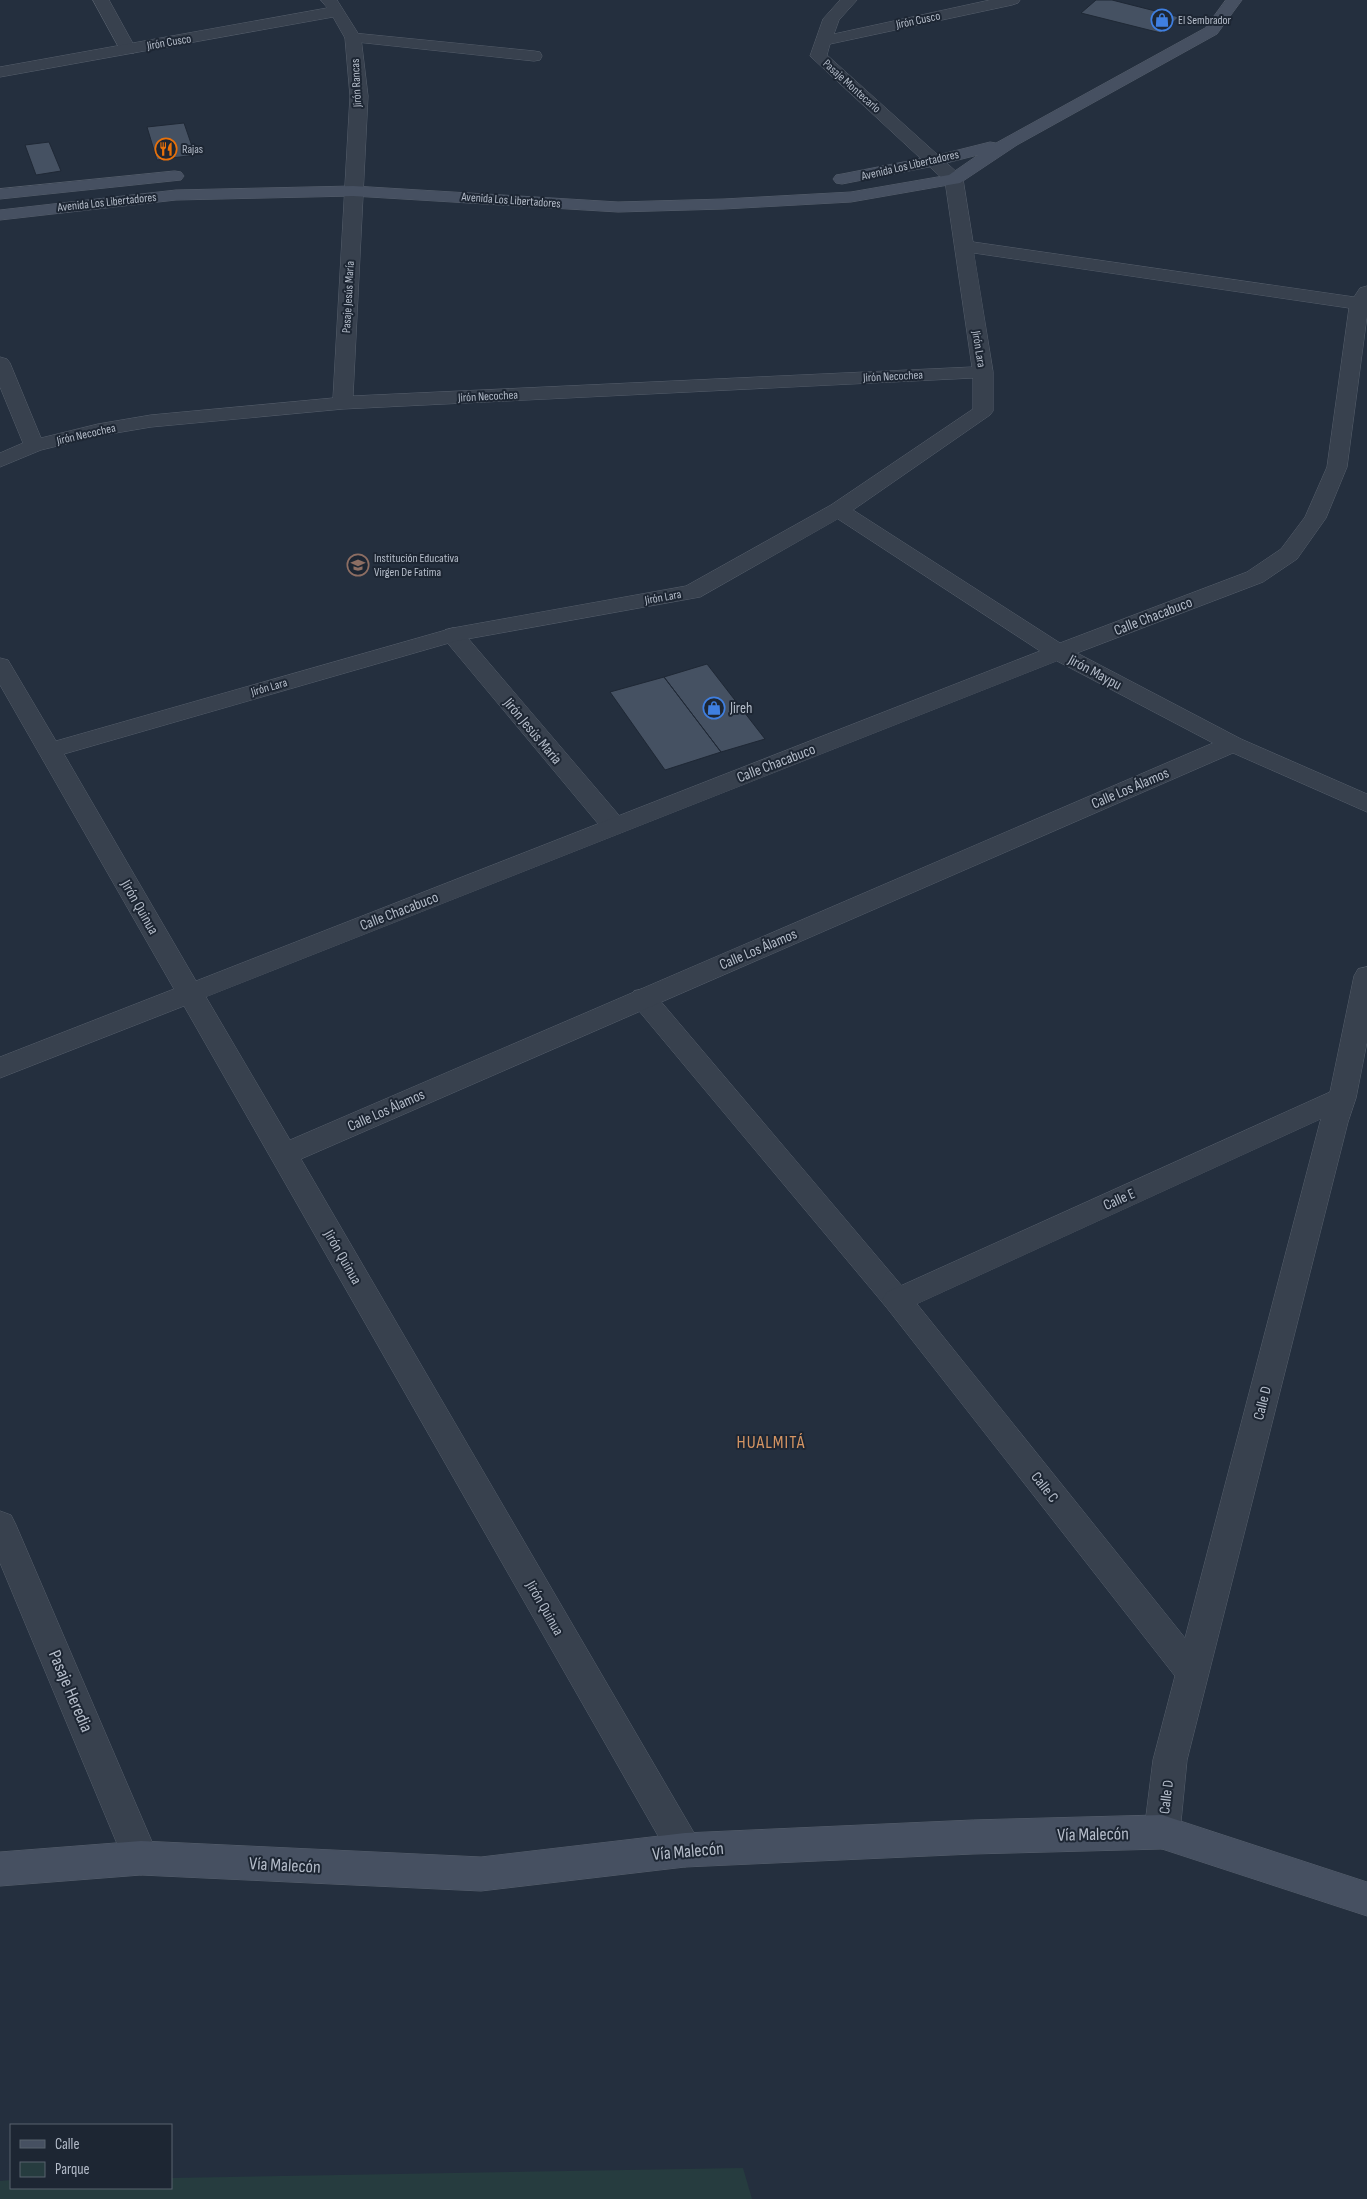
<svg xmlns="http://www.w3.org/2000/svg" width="1367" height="2199" viewBox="0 0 1367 2199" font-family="'Sofia Sans Condensed',sans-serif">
<rect width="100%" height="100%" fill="#242f3e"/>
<path fill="#263c3f" d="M743,2168l9,31h-752v-18l11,-1v8h160v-10z"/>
<path fill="#455162" stroke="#1f2835" d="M1096,0h16l67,17 -18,16 -80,-20z
M184,123l11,32 -38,5 -10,-33z
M49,142l12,29 -25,4 -11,-30z
M707,664l58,75 -44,13 -57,-75z
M664,677l57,75 -56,18 -55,-78z"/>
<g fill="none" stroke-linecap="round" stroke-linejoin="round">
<g stroke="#565f6c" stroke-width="1">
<path id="lane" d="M93,0h16l27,49 -2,4h-12z
M353,33l181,18 6,1 2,4 -2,4 -6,1 -187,-20 -2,-3 2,-3z
M453,628l8,2 162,190 3,6 -3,6 -9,2 -9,-2 -160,-192 -3,-5 3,-5z
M643,989l9,2 255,301 5,8 -5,8 -10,4 -10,-4 -253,-303 -4,-7 4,-7z"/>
</g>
<g stroke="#565f6c" stroke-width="1">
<path id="street" d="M321,0h16l24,38 7,58 -15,300 619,-29 -27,-186 -135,-125 13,-37 17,-19h17l-18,20 -5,14 156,-34h30l-2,3 -6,2 -182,39 -3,11 133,120 3,4 10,63 381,55 6,-9 7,-2v30l-20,151 -21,51 -29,41 -34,23 -186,71 164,86 126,55v18l-134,-59 -932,406 396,679 6,12 -6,12 -12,5 -12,-5 -489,-856 -184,72v-21l174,-68 -174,-304v-27l8,2 48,81 397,-113 233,-42 145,-81 142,-96v-31l-630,31 -192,18 -53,9 -57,14 -41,17v-14l23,-10 -23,-56v-30l7,2 3,4 31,75 57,-14 53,-9 182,-17 17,-302 -5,-58 -12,-21 -333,60v-10l327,-59zM974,253l375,55 -22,159 -22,50 -24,32 -34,23 -187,71 -207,-133 137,-95 3,-4v-39zM838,519l202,132 -844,330 -132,-227 392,-113 244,-44zM1057,661l156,82 -923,397 -84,-143z
M1367,967v75l-11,56 -8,24 -161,638 -7,72 -6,12 -12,5 -12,-5 -6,-12 9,-72 22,-84 -288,-368 -5,-8 5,-8 443,-200 24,-116 4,-7zM1321,1119l-1,3 -135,516 -268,-334z
M0,1511l11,4 5,10 143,333 -5,12 -13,5 -13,-5 -5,-12 -123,-295z"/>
</g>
<g stroke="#565f6c" stroke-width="1">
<path id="secondary" d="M1226,0h16l-25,34 -200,111 -57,38 -6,1 -103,18 -127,7 -106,3 -265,-16 -177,4 -176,20v-10l176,-20 177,-4 265,16 106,-3 127,-7 98,-17 29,-20 -44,11 -92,18 -6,-1 -3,-4 3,-4 6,-1 92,-18 56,-14 6,1 209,-115z
M175,171l6,1 3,4 -3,4 -181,19v-10z
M1162,1815l205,67v34l-205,-67 -189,5 -288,13 -204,24 -340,-16 -141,11v-34l141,-11 340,16 204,-24 288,-13z"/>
</g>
<use href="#lane" fill="#38414e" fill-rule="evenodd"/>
<use href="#street" fill="#38414e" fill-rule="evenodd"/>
<use href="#secondary" fill="#465061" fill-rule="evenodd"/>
</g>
<defs>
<g id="shop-ring" transform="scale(1.125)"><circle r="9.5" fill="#1d2633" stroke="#3f7fe0" stroke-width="1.5"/><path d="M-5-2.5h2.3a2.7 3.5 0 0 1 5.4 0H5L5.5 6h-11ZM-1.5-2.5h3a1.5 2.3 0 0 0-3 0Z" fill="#3f7fe0"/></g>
<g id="restaurant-ring" transform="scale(1.125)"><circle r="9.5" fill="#1d2633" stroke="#e8710a" stroke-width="1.5"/><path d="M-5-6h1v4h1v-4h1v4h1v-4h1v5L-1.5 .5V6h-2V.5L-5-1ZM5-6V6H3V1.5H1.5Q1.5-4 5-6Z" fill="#e8710a"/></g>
<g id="school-ring" transform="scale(1.125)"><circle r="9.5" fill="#1d2633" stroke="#8d6e63" stroke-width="1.5"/><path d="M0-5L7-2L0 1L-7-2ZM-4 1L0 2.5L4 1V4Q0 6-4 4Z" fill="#8d6e63"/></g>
</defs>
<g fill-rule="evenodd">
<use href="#shop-ring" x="1162" y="20"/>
<use href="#restaurant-ring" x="166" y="149"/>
<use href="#school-ring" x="358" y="565"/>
<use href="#shop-ring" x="714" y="708"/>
</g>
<g text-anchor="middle" stroke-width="4" stroke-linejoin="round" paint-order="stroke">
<g font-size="12" fill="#b4bcc9" stroke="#1d2633">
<text transform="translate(918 20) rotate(-12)" y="4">Jirón Cusco</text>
<text transform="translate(169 42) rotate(-10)" y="4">Jirón Cusco</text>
<text transform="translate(356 83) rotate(-93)" y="4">Jirón Rancas</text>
<text transform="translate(852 86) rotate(42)" y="4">Pasaje Montecarlo</text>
<text transform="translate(910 165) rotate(-13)" y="4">Avenida Los Libertadores</text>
<text transform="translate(511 200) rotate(4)" y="4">Avenida Los Libertadores</text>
<text transform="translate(107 202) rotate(-6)" y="4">Avenida Los Libertadores</text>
<text transform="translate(348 297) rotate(-87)" y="4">Pasaje Jesús María</text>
<text transform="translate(979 349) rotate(81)" y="4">Jirón Lara</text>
<text transform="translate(893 376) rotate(-3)" y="4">Jirón Necochea</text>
<text transform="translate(488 396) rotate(-3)" y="4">Jirón Necochea</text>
<text transform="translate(86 434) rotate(-13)" y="4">Jirón Necochea</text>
<text transform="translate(663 597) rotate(-10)" y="4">Jirón Lara</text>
<text transform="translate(269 687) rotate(-16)" y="4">Jirón Lara</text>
</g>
<g font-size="12" fill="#b4bcc9" stroke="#1d2633" text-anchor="start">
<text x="1178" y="24">El Sembrador</text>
<text x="182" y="153">Rajas</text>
<text x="374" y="562">Institución Educativa<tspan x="374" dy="14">Virgen De Fatima</tspan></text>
</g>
<g font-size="15" fill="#b4bcc9" stroke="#1d2633">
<text transform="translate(1153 616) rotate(-21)" y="5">Calle Chacabuco</text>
<text transform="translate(1095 672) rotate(28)" y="5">Jirón Maypu</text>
<text transform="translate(533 731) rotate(50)" y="5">Jirón Jesús María</text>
<text transform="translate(776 763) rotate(-21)" y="5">Calle Chacabuco</text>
<text transform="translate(1130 788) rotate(-23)" y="5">Calle Los Álamos</text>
<text transform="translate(140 907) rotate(60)" y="5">Jirón Quinua</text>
<text transform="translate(399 911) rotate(-21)" y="5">Calle Chacabuco</text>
<text transform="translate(758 949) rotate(-23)" y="5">Calle Los Álamos</text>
<text transform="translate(386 1110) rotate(-24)" y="5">Calle Los Álamos</text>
<text transform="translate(1119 1199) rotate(-24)" y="5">Calle E</text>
<text transform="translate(343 1257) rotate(60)" y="5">Jirón Quinua</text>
<text transform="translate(1262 1403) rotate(-76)" y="5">Calle D</text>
<text transform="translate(1045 1487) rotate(52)" y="5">Calle C</text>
<text transform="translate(545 1608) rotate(60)" y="5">Jirón Quinua</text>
<text transform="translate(1166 1797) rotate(-83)" y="5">Calle D</text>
</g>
<g font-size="15" fill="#b4bcc9" stroke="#1d2633" text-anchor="start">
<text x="730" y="713">Jireh</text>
</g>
<g font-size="18" letter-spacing="1" fill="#d59563" stroke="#1d2633">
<text x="771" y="1448">HUALMITÁ</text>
</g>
<g font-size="18" fill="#b4bcc9" stroke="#1d2633">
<text transform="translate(71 1691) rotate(67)" y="6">Pasaje Heredia</text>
<text transform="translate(1093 1834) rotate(-1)" y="6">Vía Malecón</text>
<text transform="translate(688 1851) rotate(-5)" y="6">Vía Malecón</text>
<text transform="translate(285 1865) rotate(3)" y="6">Vía Malecón</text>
</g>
</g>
<rect x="10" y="2124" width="162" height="65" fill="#1d2633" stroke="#59626f"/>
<rect x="20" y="2140" width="25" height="8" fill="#465061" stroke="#59626f"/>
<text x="55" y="2149" font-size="15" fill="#b4bcc9">Calle</text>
<rect x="20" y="2162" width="25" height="15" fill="#263c3f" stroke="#59626f"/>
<text x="55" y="2174" font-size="15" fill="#b4bcc9">Parque</text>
</svg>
